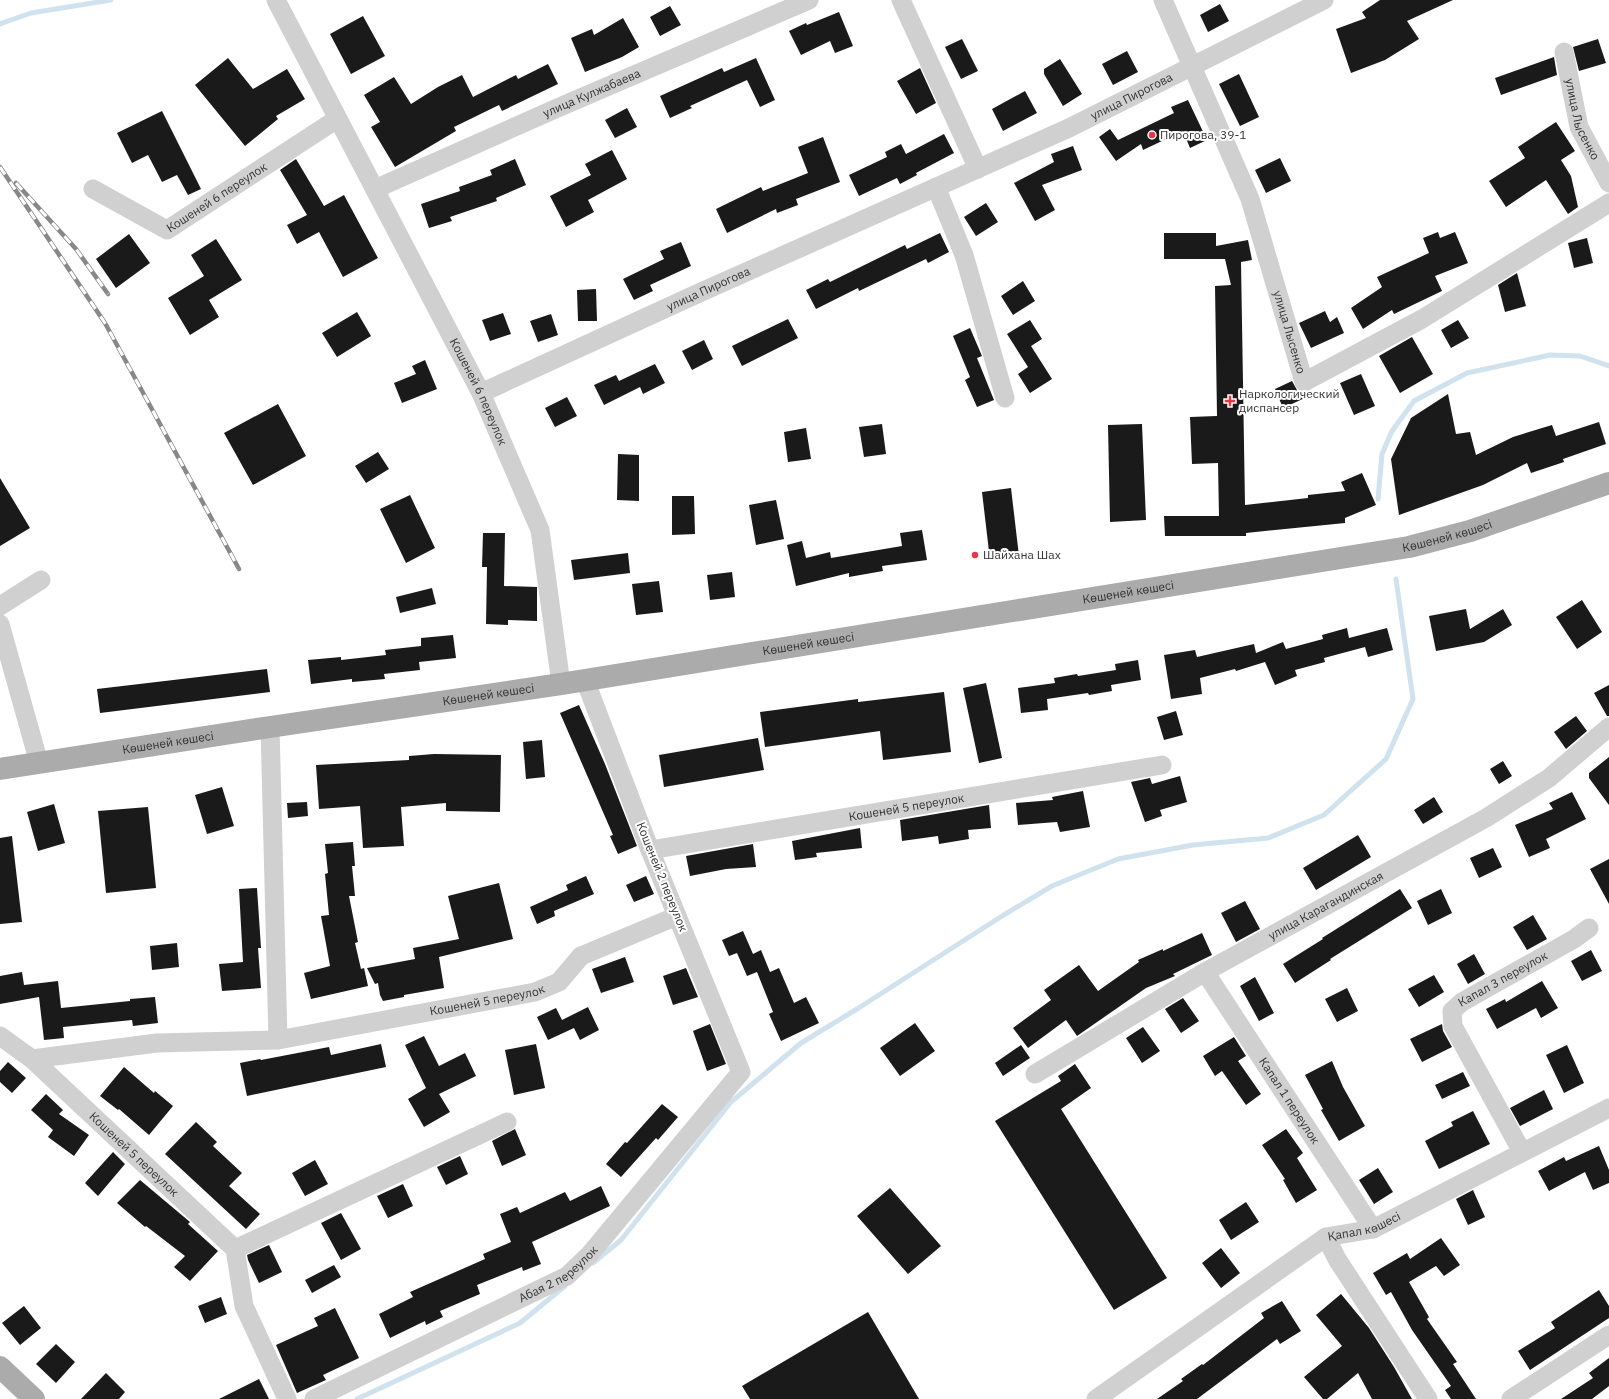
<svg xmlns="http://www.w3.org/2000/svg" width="1609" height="1399" viewBox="0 0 1609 1399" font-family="'IBM Plex Sans',sans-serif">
<rect width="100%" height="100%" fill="#fff"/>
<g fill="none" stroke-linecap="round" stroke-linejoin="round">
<path stroke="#cfe2ee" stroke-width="5" d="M0,24l31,-11 80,-13
M1378,499l4,-45 10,-23 22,-30 53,-28 83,-18 30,1 29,10
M593,1263l28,-23 110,-138 70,-59 56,-34 145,-93 50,-30 66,-27 75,-14 75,-7 56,-23 62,-56 27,-60 -17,-120
M357,1399l163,-76 45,-37"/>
</g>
<path fill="#1a1a1a" d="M1380,0h73l-46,21 12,18 -34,21 -34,13 -15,-44 30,-11 -4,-6z
M1220,4l9,17 -21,11 -8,-17z
M670,6l11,19 -21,11 -10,-19z
M839,12l14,34 -18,7 -5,-12 -29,14 -12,-24 17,-8 1,2z
M363,16l22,40 -34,18 -21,-40z
M623,18l16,29 -17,10 -37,15 -14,-34 21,-9 2,6z
M962,39l16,32 -17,8 -16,-32z
M1598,39l8,24 -27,8 -6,-24z
M1127,51l11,21 -25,13 -11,-21z
M1554,57l3,18 -56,20 -6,-17z
M228,58l25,31 34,-20 18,30 -29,17 2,3 -33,27 -50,-61z
M756,58l19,42 -15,7 -13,-27 -57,26 2,2 -22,10 -10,-22 62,-28 2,4z
M1060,59l22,35 -19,12 -19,-32v-5z
M548,64l10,20 -56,27 -3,-6 -45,22 2,4 -61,36 -24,-40 9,-5 -16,-27 30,-18 17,27 27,-17 24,-12 11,22 43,-22 2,4z
M920,68l16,35 -20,11 -19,-33z
M1239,74l20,43 -19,9 -21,-42z
M1025,91l12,22 -34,18 -11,-22z
M1188,100l19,40 -17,8 -7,-17 -40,19 -2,-6 -25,17 -17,-24 11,-8 8,11 56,-27 -3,-6z
M627,108l10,19 -22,11 -10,-18z
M162,111l39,78 -13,6 -11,-20 -15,7 -14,-27 -16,8 -15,-30z
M1556,122l19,29 -14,9 10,16 7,31 -10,7 -22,-34 -40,27 -17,-26 36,-23 -7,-11z
M944,134l10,19 -38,20 1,2 -17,9 -3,-6 -38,18 -10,-21 38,-18 -2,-5 16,-8 5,10z
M823,137l17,45 -44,17 2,6 -21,8 -1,-4 -49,24 -11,-24 45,-22 2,4 45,-18 -10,-26z
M1073,146l9,24 -40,15 13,25 -20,11 -21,-38 40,-21 -3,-8z
M612,150l15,29 -39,21 6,12 -28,15 -16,-31 41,-21 -6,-11z
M1280,158l11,23 -25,12 -11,-23z
M296,159l28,47 20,-11 34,63 -35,19 -24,-45 -22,12 -10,-19 20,-10 -27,-45z
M515,159l11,26 -30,13 1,3 -47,16 2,4 -23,7 -8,-24 39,-13 -1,-4 33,-12 -2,-5z
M986,203l12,19 -22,14 -12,-19z
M1438,232l2,6 15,-6 13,31 -33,13 7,15 -48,23 -2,-4 -29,19 -12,-21 31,-21 -5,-10 52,-24 -6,-15z
M940,233l9,19 -21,11 -2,-4 -67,32 -1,-3 -42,21 -10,-19 22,-11 2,3 75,-37 2,4z
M1164,233h52v13l32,-6 4,20 -11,2 4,243 63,-7v-3l37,-4 -4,-9 21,-9 14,32 -31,13v5l-99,10v3h-81l-1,-20h55l-1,-53 -26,1 -2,-47 27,-1 -2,-130 16,-1 -6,-26h-61z
M129,234l21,29 -34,25 -20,-29z
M1587,238l6,25 -19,5 -6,-25z
M216,239l26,41 -33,20 10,17 -29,18 -22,-37 36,-22 -13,-21z
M681,242l10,24 -41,19 3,6 -19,9 -11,-21 41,-20 -4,-8z
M1517,273l9,33 -21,6 -7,-27z
M1023,281l12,20 -22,14 -12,-19z
M596,289l1,32h-19l-1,-31z
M1325,311l5,11 7,-5 7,16 -33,15 -12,-25z
M357,312l14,24 -34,21 -15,-24z
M503,313l8,21 -21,7 -8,-21z
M551,314l7,21 -20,7 -8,-21z
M788,319l10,19 -56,28 -10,-20z
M1030,320l12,19 -11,7 21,33 -22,14 -12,-19 10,-7 -21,-33z
M1458,320l11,18 -18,10 -10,-18z
M970,328l12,28 -5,2 17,42 -17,7 -12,-27 5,-3 -17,-41z
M1412,337l21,37 -33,19 -21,-37z
M704,340l9,19 -21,11 -10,-19z
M425,360l12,29 -35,14 -8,-20 22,-9 -4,-8z
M655,364l10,19 -22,11 -3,-7 -36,18 -10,-20 22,-10 3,6z
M1361,374l14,32 -21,9 -14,-32z
M1292,381l5,9 8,3 2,4 -24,11 -8,-19z
M1448,394l8,40 14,-2 6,23 37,-18 39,-12 4,11 43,-14 7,22 -43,15 1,3 -33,11 -4,-10 -44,22 -84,30 -8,-56 20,-41z
M567,397l10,19 -22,11 -10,-19z
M278,404l28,52 -53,29 -29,-52z
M882,424l4,30 -22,3 -5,-30z
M1142,424l4,96 -36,2 -2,-97z
M806,428l5,31 -23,3 -4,-30z
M378,452l11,17 -23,14 -11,-17z
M618,454l21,1v46l-22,-1z
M0,478l30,50 -30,18z
M1011,488l8,68 -29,4 -8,-68z
M410,495l25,53 -29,15 -26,-54z
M672,496h22l1,38 -23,1z
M776,500l8,39 -28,6 -7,-40z
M922,530l5,30 -45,6 1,5 -34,6v-4l-53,13 -9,-41 15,-4 4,17 24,-6 1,6 71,-12 -2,-13z
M483,533h22l-1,53 33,1v34l-29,-1v5l-22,-1 1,-57h-5z
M628,553l2,20 -56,7 -3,-20z
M732,572l3,25 -25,3 -3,-25z
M659,581l4,31 -27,3 -4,-31z
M432,588l4,16 -36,9 -4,-16z
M1582,600l20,32 -25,17 -21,-32z
M1466,609l4,20 33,-20 9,16 -28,17 -48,9 -7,-35z
M1347,628l2,10 38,-10 6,22 -25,7 -3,-10 -41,11 1,4 -30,8 2,6 -22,9 -10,-23 -29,9 -1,-2 -35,9 2,16 -31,5 -7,-44 31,-5 2,7 57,-13 2,9 27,-11 3,7 37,-10 -1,-4z
M453,635l3,23 -37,4 1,8 -36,4 1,5 -33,3v-3l-41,5 -3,-24 33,-3v3l45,-5 -1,-5 36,-4v-8z
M1138,660l3,20 -30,5 1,6 -23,4 -1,-2 -41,6 1,11 -27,3 -3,-25 37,-5 -1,-5 23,-4 1,2 38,-6 -1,-6z
M267,669l3,23 -170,21 -3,-24z
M986,683l16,75 -23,5 -16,-75z
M1609,685v31h-2l-13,-23z
M944,692l7,60 -68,8 -3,-29 -115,16 -5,-35 98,-13v3z
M579,705l26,59 32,82 -19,8 -8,-18 3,-1 -53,-122z
M1176,711l7,24 -19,5 -7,-23z
M1576,716l11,15 -21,18 -12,-17z
M758,738l6,32 -100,17 -5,-32z
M542,740l3,37 -19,2 -3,-37z
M434,754l67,1 -1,57 -54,-1v-8l-45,4 3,39 -41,2 -3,-42 -41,3 -3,-44 93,-5v-4z
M1609,757v48l-20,-27v-5z
M1503,761l9,15 -13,8 -9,-15z
M1180,776l7,26 -27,8 2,6 -17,6 -14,-40 19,-4 2,6z
M222,787l12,39 -27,8 -12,-39z
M1083,791l7,36 -30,5 -3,-10 -39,3 -2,-22 37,-3 -1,-3z
M1572,792l14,27 -40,20 4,9 -21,9 -14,-32 38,-16 -4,-6z
M1434,797l9,15 -20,12 -9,-14z
M307,802l1,14 -20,2 -1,-15z
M54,804l11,39 -27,8 -11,-39z
M989,805l2,23 -23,2 1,9 -30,5 -1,-8 -36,5 -2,-21z
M148,807l8,81 -50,5 -8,-82z
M860,828l2,20 -46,5 1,4 -22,3 -3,-19z
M1358,835l13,22 -55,33 -13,-22z
M12,836l10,86 -22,2v-86z
M353,842l2,24h-3l3,30h-6l9,46 -3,1 6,26 3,-1 4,18 -57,13 -7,-26 26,-7 -9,-50 8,-1 -4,-41 3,-1 -3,-29z
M753,844l3,23 -30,2 -36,7 -4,-20z
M1493,848l9,19 -23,11 -9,-20z
M1609,859v45l-19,-35z
M586,876l8,18 -40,17 1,5 -18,8 -7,-17 38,-17 -2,-5z
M646,876l8,18 -20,8 -8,-17z
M499,883l14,56 -74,18 5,31 -40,7v2l-21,4 -3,-6 -2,-12 -3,1 -8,-16 48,-9 -2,-11 46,-9 -11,-43z
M257,888l4,60h-3l3,40 -39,3 -3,-27 24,-2 -4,-73z
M1400,889l12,19 -82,51 1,1 -36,23 -12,-19 40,-25 -1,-1z
M1441,889l11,24 -24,12 -11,-24z
M1245,901l15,28 -24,13 -15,-29z
M1533,915l14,24 -20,11 -14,-23z
M743,931l10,23 8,-4 9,22 9,-4 15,35 12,-6 13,26 -38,18 -12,-27 4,-2 -16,-40 -10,4 -10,-23 -8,3 -7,-16z
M1202,933l10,22 -39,19 2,2 -29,12 -69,48 -11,-16 -38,28 -15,-20 38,-28 -7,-10 35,-25 19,26 41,-29 -1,-2 25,-11v2z
M177,943l2,24 -27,3 -2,-24z
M1591,950l11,21 -20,10 -11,-20z
M1474,954l11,20 -17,10 -11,-20z
M625,957l9,25 -33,11 -9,-24z
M686,968l12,29 -25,8 -10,-29z
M22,972l2,13 34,-4 3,27 69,-7v-2l25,-2 3,26 -25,3 -1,-6 -69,7 1,11 -20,2 -5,-43 -39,7v-28z
M1434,975l10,17 -25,15 -11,-18z
M1255,977l19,36 -15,8 -19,-35z
M1542,981l16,27 -17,10 -5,-10 -39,21 -11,-20 19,-10 1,3z
M1347,988l11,23 -21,11 -12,-23z
M1183,998l16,23 -18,12 -16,-24z
M588,1007l11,23 -19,10 -6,-12 -26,12 -11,-23 19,-9 6,12z
M915,1023l20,28 -35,25 -20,-28z
M710,1024l16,40 -19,7 -14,-40z
M1442,1024l1,7 9,16 -30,15 -12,-23z
M1143,1027l17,24 -18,12 -16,-25z
M424,1036l15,30 26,-13 11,23 -37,18 11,18 -26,15 -16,-28 18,-11 -21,-43z
M1234,1037l12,19 -8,5 23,33 -15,11 -24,-34 -7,5 -12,-20z
M381,1044l5,23 -139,29 -7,-33 20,-4 1,1 68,-13 2,8z
M536,1044l9,44 -31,7 -9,-45z
M1021,1045l9,13 -27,18 -8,-13z
M1567,1045l17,38 -20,10 -18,-38z
M1332,1061l11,26 22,39 -26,15 -18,-31 2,-1 -18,-34z
M8,1062l18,16 -14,15 -12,-11v-11z
M1075,1064l16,24 -30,21 106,169 -53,32 -119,-189 66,-40 -3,-5z
M124,1067l30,26 1,-2 18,15 -24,29 -30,-26 -1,1 -18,-14z
M1463,1072l7,14 -28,13 -7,-14z
M1544,1090l9,19 -33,17 -10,-18z
M46,1094l17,16 -4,4 30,21 -15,21 -26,-19 5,-7 -22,-20z
M662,1104l16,13 -20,23 -2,-2 -35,39 -15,-13 19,-22 2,1z
M1473,1111l17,33 -51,25 -14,-28 28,-15 -2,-4z
M196,1122l21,20 -4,4 29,27 -13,13 31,28 -14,15 -81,-75z
M515,1129l11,26 -24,11 -10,-25z
M1286,1129l17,24 -6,5 20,32 -21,13 -13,-23 2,-1 -23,-34z
M1599,1146l10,24v13l-16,7 -8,-18 -36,19 -11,-20 26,-14 2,4z
M113,1152l12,12 -27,32 -13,-13z
M460,1156l8,18 -22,11 -9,-18z
M315,1160l13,24 -23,12 -13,-23z
M1378,1168l15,24 -19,12 -15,-24z
M140,1180l50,42 -2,2 30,27 -28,30 -16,-14 11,-11 -39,-30 -1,1 -28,-24z
M403,1184l10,22 -25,12 -11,-22z
M601,1186l9,20 -78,36 9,22 -18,7 -1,-4 -45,18 3,9 -40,17 3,6 -17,8 -1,-4 -35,17 -11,-24 34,-17 -3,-5 75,-33 -2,-5 28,-12 -11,-28 17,-7 3,6 45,-21 5,9z
M890,1188l51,58 -33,28 -51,-58z
M1473,1190l12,27 -17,8 -12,-26z
M1246,1202l13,20 -28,18 -12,-20z
M341,1213l20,36 -20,11 -20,-37z
M1441,1238l19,27 -16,11 -8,-10 -27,16 20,35 -2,2 30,43 -4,2 23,35h-25l-6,-9 6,-4 -39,-56 -21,-38 -5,3 -13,-22 34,-20 3,6z
M269,1245l13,27 -23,11 -11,-23 -1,-5z
M1221,1248l19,25 -19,15 -19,-25z
M334,1265l7,12 -29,16 -7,-13z
M1599,1290l10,16v12l-79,52 -12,-19 37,-23 -4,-6z
M1341,1294l28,34 25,39 18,32h-40l-14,-26 -31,26h-4l-19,-22 38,-31 -26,-31z
M221,1297l6,17 -22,9 -7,-17z
M1282,1301l19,30 -21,13 -3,-5 -80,60h-40l26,-18 -2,-2 21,-15 1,1 61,-47 -3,-5z
M24,1306l17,22 -21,17 -18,-22z
M335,1308l24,50 -36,17 3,5 -29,13 -21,-48 42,-19 -4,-8z
M868,1312l51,87h-169l-8,-13z
M56,1344l19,18 -19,21 -20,-19z
M1609,1358v28l-17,13h-31l32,-21 -4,-5z
M106,1373l19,19 -6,7h-38z
M259,1379l10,20h-50z"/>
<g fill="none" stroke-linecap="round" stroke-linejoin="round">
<g stroke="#d0d0d0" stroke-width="19">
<path id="s1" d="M276,0l205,393 59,137 21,154"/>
<path d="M901,0l77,169"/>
<path id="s2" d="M1163,0l87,199 54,183 118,-63 187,-116"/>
<path id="s3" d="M1564,52l15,75 30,56"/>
<path d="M936,187l28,68 41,143"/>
<path id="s4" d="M93,189l74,41 170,-111"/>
<path id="s5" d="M375,189l187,-83 247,-106"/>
<path id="s6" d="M481,393l218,-100 370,-165 255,-128"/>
<path d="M0,606l41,-26"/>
<path d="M0,624l39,139"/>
<path d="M270,727l8,313"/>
<path id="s7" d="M650,850l512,-85"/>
<path id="s8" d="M1205,972l168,257"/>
<path id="s9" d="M0,1036l32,23 203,190 9,57 43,93"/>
<path id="s10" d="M32,1059l125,-16 121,-3 257,-48 24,-10 22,-26 96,-40"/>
<path id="s11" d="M1035,1074l170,-102 281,-154 63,-40 60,-51"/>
<path id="s12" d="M1522,1152l-69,-126 -1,-15 10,-9 112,-63 15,-11"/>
<path d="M1326,1237l11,22 91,140"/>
<path d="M235,1249l272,-127"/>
<path id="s13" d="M314,1399l253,-123 23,-22 151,-182 -91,-222 -65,-170"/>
<path id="s14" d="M1096,1399l230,-162 47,-8 236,-121"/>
<path d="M1511,1399l98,-64"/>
</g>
<g stroke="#ababab" stroke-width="22">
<path id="s15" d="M0,769l270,-42 291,-43 848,-137 61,-16 139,-48"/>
<path d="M0,1367l34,32"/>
</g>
<g stroke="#888" stroke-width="4.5">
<path id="rail" d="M0,167l105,156 134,246
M16,183l60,66 32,45"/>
</g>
<use href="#rail" stroke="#fff" stroke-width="3" stroke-dasharray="9" stroke-linecap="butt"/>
</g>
<g fill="#e63946" stroke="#fff" stroke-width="1.5">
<circle cx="1152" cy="135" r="4"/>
<path d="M1228 395h4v4h4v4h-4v4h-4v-4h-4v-4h4z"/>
<circle cx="975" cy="555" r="4"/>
</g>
<g text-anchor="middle" stroke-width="4" stroke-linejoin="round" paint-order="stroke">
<g font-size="12" fill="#333" stroke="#fff">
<text dy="4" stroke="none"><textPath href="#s5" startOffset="237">улица Кулжабаева</textPath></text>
<text dy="4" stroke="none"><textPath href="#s6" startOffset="715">улица Пирогова</textPath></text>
<text dy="4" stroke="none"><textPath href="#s3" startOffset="70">улица Лысенко</textPath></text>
<text dy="4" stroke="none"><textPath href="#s4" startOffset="144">Кошеней 6 переулок</textPath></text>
<text dy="4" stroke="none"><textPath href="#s6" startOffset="250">улица Пирогова</textPath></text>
<text dy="4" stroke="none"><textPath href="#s2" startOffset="356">улица Лысенко</textPath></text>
<text dy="4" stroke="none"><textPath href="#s1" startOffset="441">Кошеней 6 переулок</textPath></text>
<text dy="4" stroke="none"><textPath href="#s15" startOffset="1466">Көшеней көшесі</textPath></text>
<text dy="4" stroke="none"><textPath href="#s15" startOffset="1142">Көшеней көшесі</textPath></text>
<text dy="4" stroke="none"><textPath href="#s15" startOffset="818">Көшеней көшесі</textPath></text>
<text dy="4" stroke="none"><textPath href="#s15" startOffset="494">Көшеней көшесі</textPath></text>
<text dy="4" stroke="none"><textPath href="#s15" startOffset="170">Көшеней көшесі</textPath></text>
<text dy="4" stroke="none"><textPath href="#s7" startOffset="260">Кошеней 5 переулок</textPath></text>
<text transform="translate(662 877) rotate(68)" y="4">Кошеней 2 переулок</text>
<text dy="4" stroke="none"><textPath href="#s11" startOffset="336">улица Карагандинская</textPath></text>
<text dy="4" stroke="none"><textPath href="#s12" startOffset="219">Капал 3 переулок</textPath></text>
<text dy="4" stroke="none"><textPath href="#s10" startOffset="460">Кошеней 5 переулок</textPath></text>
<text dy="4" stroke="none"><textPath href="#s8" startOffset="154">Капал 1 переулок</textPath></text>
<text dy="4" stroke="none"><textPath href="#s9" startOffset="179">Кошеней 5 переулок</textPath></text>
<text dy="4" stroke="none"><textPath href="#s14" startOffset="321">Қапал көшесі</textPath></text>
<text dy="4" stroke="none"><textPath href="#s13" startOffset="275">Абая 2 переулок</textPath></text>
</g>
<g font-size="12" fill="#333" stroke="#fff" text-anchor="start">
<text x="1160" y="139">Пирогова, 39-1</text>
<text x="1239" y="398">Наркологический<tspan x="1239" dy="14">диспансер</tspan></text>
<text x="983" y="559">Шайхана Шах</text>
</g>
</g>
</svg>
